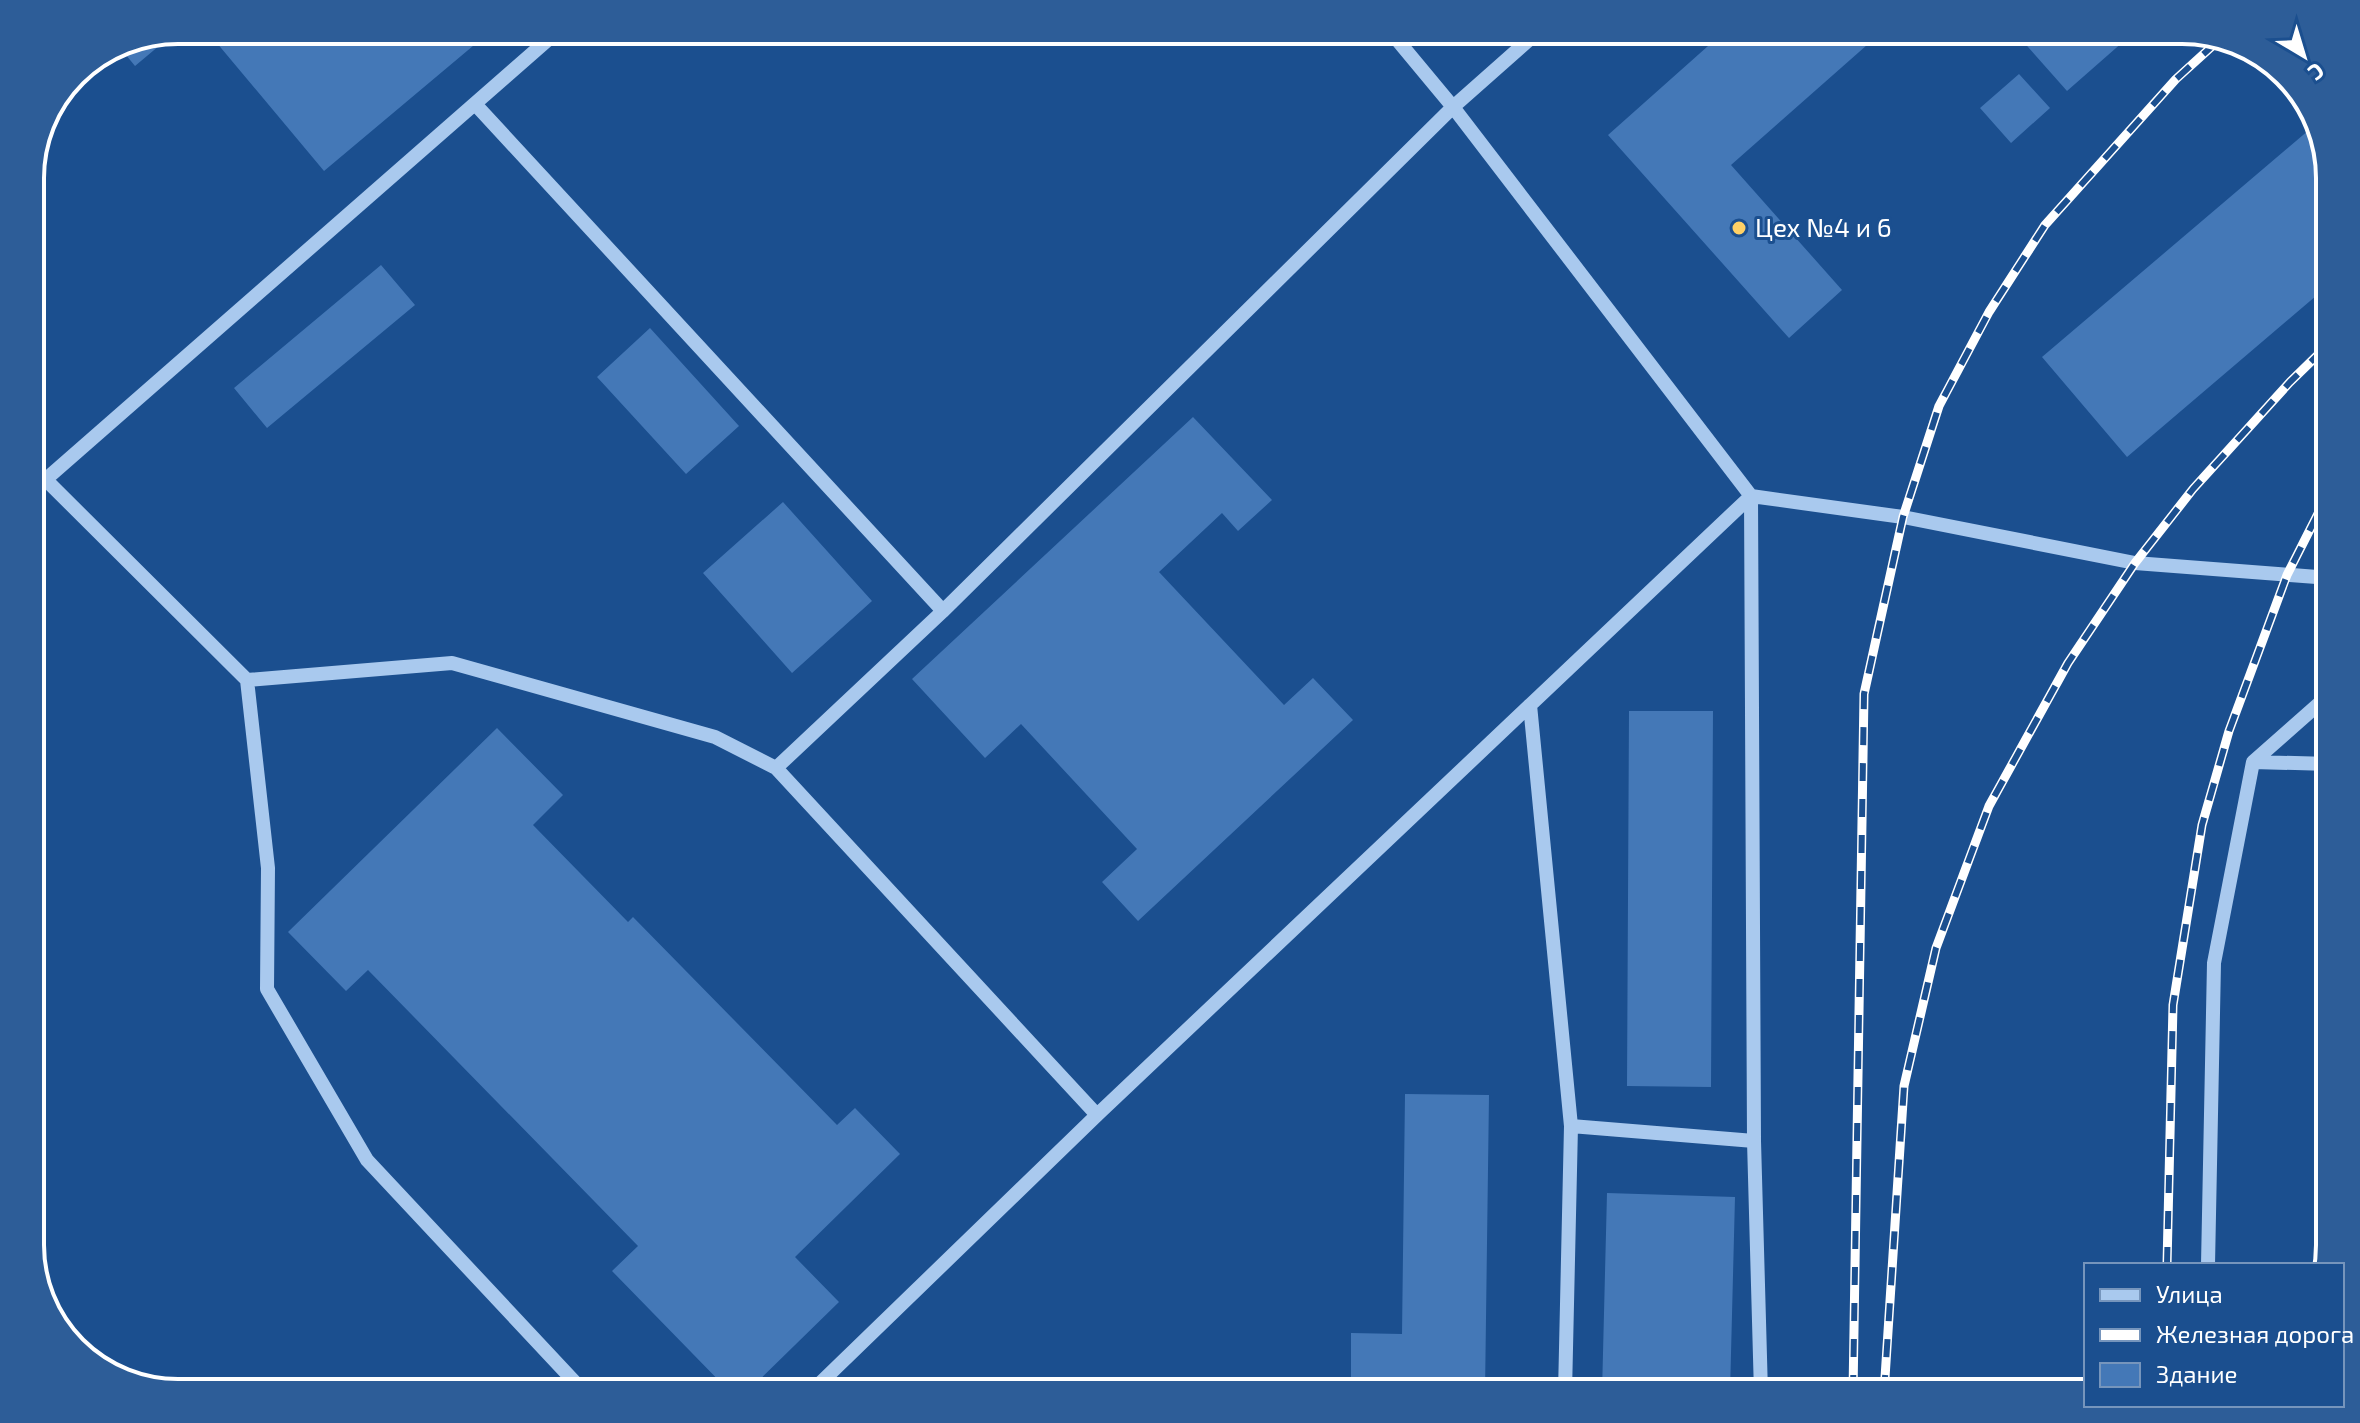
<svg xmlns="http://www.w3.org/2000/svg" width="2360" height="1423" viewBox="0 0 2360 1423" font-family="'Exo 2',sans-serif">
<rect width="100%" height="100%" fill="#1b4f8f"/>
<path fill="#4478b7" d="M178,30l-43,36 -18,-22 4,-3z
M206,30h286l-168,141z
M1726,30h158l-153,135 111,125 -53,48 -181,-203z
M2013,30h101l10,11 -57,50z
M2019,74l31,34 -39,35 -31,-35z
M2316,124l14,44v116l-203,173 -85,-100z
M381,265l34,40 -148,123 -33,-40z
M650,328l89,98 -53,48 -89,-97z
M1193,417l79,83 -34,31 -16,-18 -63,59 125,133 29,-27 40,42 -215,201 -36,-39 35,-33 -116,-125 -36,34 -73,-79z
M783,502l89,99 -80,72 -89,-100z
M1629,711h84l-2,376 -84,-1z
M497,728l66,67 -30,30 95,97 5,-5 204,208 18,-17 45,46 -105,103 44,45 -93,91h-15l-119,-122 26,-25 -270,-276 -22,21 -58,-59z
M1405,1094l84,1 -4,298h-134v-60l51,1z
M1607,1193l128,4 -5,196h-128z"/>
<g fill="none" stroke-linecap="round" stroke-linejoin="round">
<path stroke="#a9c9ee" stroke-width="14" d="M1389,30l64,77 87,-77
M475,104l468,507
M30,464l217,216 205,-17 263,74 61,31 321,347
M45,480l514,-450
M247,680l21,188 -1,121 100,171 218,233
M1530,705l41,421 -6,267
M2253,762l77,2
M776,768l167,-157 510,-504 298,389 152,21 232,46 195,15
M1571,1126l183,15
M2208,1265l6,-302 39,-201 77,-68
M810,1393l287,-278 654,-619 3,645 7,252"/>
<g stroke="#fff" stroke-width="9">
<path id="rail" d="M2167,1265l6,-260 29,-180 27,-94 58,-156 43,-85
M1853,1393l11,-699 39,-177 36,-111 50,-94 56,-87 131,-146 43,-39
M1884,1393l20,-307 32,-138 53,-142 79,-143 67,-100 58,-74 97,-107 40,-39"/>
</g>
<use href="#rail" stroke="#1b4f8f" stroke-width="6" stroke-dasharray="18" stroke-linecap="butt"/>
</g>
<circle fill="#ffd166" stroke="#1b4f8f" stroke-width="3" cx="1739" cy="228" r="8"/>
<g text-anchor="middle" stroke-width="6" stroke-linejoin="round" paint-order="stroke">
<g font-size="26" fill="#fff" stroke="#1b4f8f" text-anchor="start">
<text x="1755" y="237">Цех №4 и 6</text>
</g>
</g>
<path d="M0 0H2360V1423H0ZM178 44H2182A134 134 0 0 1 2316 178V1245A134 134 0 0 1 2182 1379H178A134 134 0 0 1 44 1245V178A134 134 0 0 1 178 44Z" fill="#2d5d98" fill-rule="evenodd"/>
<path fill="none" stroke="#fff" stroke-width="4" d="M178 44H2182A134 134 0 0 1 2316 178V1245A134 134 0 0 1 2182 1379H178A134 134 0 0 1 44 1245V178A134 134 0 0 1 178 44Z"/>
<rect x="2084" y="1263" width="260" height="144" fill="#1b4f8f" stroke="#7695bc" stroke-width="2"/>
<rect x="2100" y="1289" width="40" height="12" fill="#a9c9ee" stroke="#7695bc" stroke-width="2"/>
<text x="2156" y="1303" font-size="24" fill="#ffffff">Улица</text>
<rect x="2100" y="1329" width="40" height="12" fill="#ffffff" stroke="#7695bc" stroke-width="2"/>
<text x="2156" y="1343" font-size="24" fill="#ffffff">Железная дорога</text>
<rect x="2100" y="1363" width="40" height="24" fill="#4478b7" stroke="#7695bc" stroke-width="2"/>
<text x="2156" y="1383" font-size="24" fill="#ffffff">Здание</text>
<g transform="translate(2304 56) rotate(142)" stroke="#1b4f8f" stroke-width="6" paint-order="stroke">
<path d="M0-6L14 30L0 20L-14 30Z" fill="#ffffff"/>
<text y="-12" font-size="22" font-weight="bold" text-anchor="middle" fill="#ffffff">С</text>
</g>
</svg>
